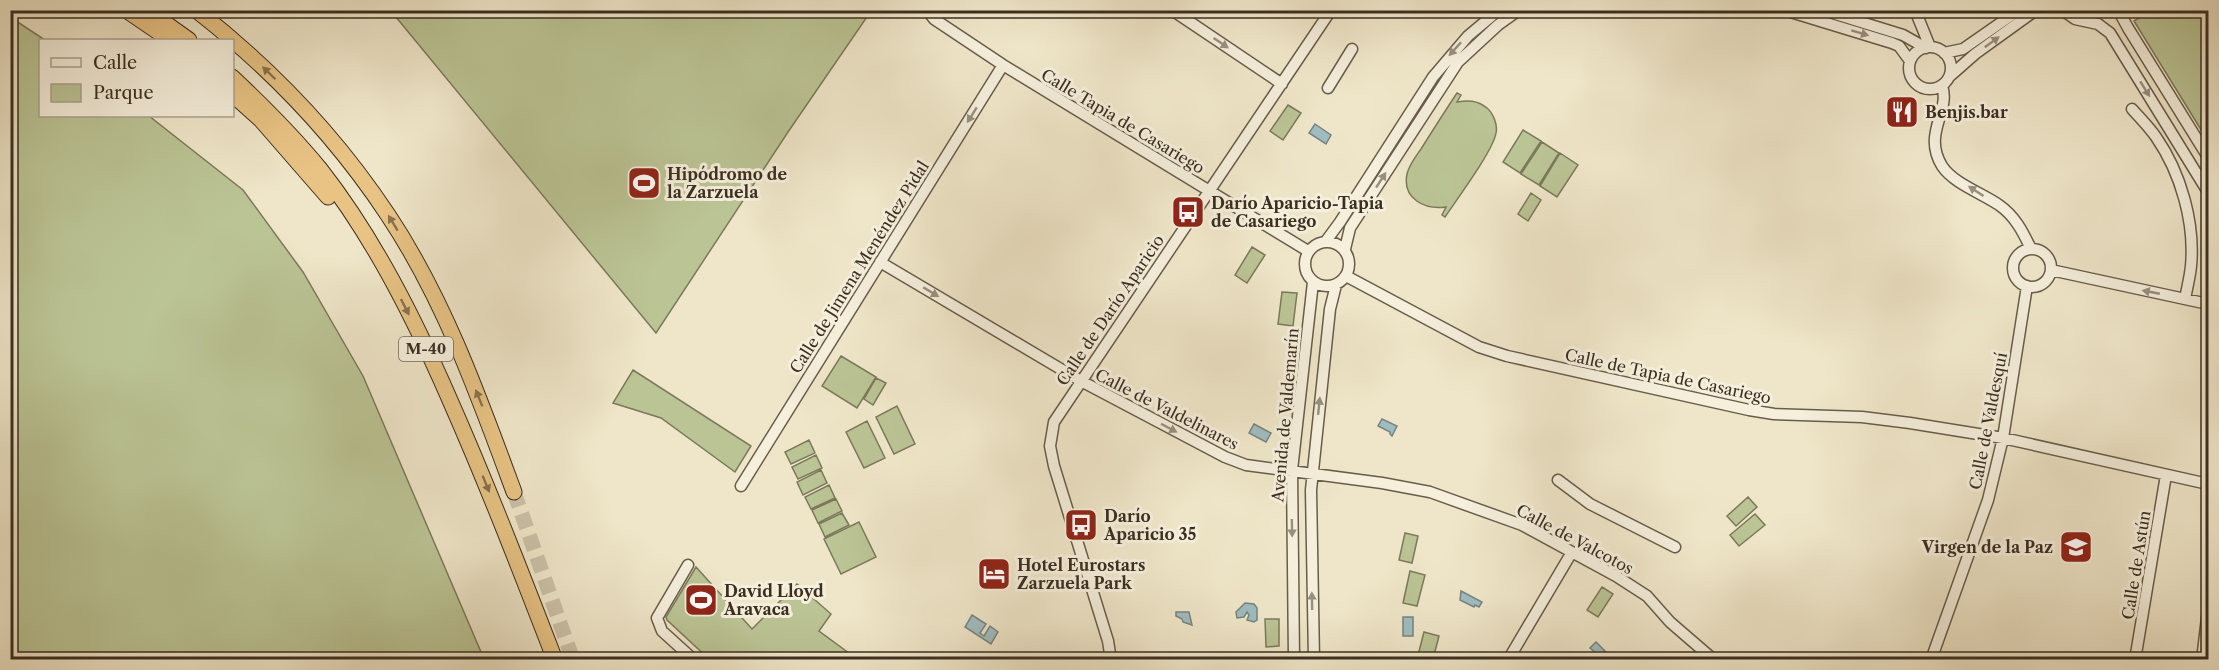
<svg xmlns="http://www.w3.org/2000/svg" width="2219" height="670" viewBox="0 0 2219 670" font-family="'Libre Caslon Text',serif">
<rect width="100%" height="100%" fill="#efe6c9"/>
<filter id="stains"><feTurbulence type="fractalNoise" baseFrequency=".00333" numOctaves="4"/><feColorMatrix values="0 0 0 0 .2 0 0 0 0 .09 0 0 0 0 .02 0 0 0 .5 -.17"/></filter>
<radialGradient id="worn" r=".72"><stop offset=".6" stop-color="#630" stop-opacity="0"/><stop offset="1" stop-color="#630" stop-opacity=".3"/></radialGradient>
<path fill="#bbc495" stroke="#7b7a5b" stroke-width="1.5" d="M391,11h480l-83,121 -132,201z
M2150,11h58v130l-74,-120z
M10,17l35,23h-5v76h109l94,74 60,82 60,104 121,283h-473z
M1457,93l4,2 -4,7c11,-2 20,-2 30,6 6,5 11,17 9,25 -3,18 -39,66 -51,84l-3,-2 4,-8c-21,3 -44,-8 -39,-33 2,-9 9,-18 14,-25 12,-19 24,-38 36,-56z
M1288,105l13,8 -18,27 -13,-9z
M1523,130l18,11 -21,32 -17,-11z
M1542,142l17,11 -20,32 -18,-11z
M1560,153l18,12 -21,32 -17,-11z
M1531,193l10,7 -13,21 -10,-7z
M1252,247l13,8 -18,28 -12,-8z
M1282,292l15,1 -4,33 -15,-2z
M841,356l35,21 -19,31 -35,-22z
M633,370l118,76 -16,26 -74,-54 -48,-15z
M876,378l10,5 -13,22 -9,-6z
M897,406l18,38 -21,10 -18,-37z
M867,421l18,37 -21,10 -18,-36z
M809,440l6,13 -24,11 -6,-12z
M816,455l6,13 -24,11 -6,-12z
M821,470l6,13 -24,12 -6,-13z
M829,485l6,13 -24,11 -6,-12z
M1748,497l9,10 -21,19 -9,-10z
M836,499l6,12 -24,12 -6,-13z
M842,513l7,12 -24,12 -6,-13z
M1755,514l10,11 -26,21 -9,-11z
M859,522l17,35 -35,17 -17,-35z
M1405,533l13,3 -6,27 -13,-3z
M696,567l56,62 45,-45 34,30 -12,17 38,28h-148l-42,-39 -1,-3z
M1410,571l15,4 -8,31 -14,-3z
M1602,587l11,7 -15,23 -11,-7z
M1265,619h14v27l-13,1z
M1424,632l15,4 -6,23h-16z"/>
<path fill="#9fbdc1" stroke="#778481" stroke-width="1.5" d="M1315,124l16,11 -5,9 -17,-11z
M1382,419l15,7 -5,10 -2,-2v-2l-12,-6z
M1254,424l17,9 -5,9 -17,-9z
M1461,591l21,11 -3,5 -4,-2 -1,2 -14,-7z
M1245,603l9,1 3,4v12l-3,2 -7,-2 2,-5 -2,-3 -3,5 -7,1 -1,-6z
M1176,612h13l3,13 -9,-3 -1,-3 -6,-3z
M972,615l14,9 -6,9 4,3 6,-10 8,6 -7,12 -26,-17z
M1403,617h10v19h-10z
M1596,642l14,14 -3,3h-4l-13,-11z"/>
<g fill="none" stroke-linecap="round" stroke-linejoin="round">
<path stroke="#cbc1a7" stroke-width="15" stroke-dasharray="15 8" stroke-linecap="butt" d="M514,492l59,168"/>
<g stroke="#685d4b" stroke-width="13">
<path id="minor" d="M927,10l7,9 69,46 305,186
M1172,10l110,74
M1784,10l108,33 7,3 11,15
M1822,10l81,25 23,13
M1915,10l15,37
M2062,10l13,9 23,5 12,9 98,159
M2122,10v7l6,11 80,129
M1909 68a21 21 0 1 1 42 0a21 21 0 1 1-42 0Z
M1944,53l19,-4 56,-39
M1950,76l25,-22 61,-44
M1942,86c9,25 -20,47 0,80 12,18 40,27 57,39 16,11 24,27 32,44
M1328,88l24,-39
M2132,109c8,9 17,18 24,28 25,36 39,86 35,129 -1,11 -4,22 -6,33
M1326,241l14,-19 93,-145 35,-41 31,-26
M1305 264a22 22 0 1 1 44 0a22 22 0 1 1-44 0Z
M1345,249l5,-21 108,-166 40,-37 21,-15
M2013 268a19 19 0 1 1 38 0a19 19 0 1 1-38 0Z
M880,262l201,119 144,76 21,8 136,18 48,9 92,33 94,51 31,20 23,26 44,38
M2051,270l157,34
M1346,276l133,71 28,9 242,54 25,4 88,3 48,6 93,15 205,46
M1558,480l32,24 85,43
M741,486l262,-421
M688,565l-31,53 5,13 32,29
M1111,660l-3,-19 -54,-175 -4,-20 4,-24 277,-412
M1294,660l-2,-190 21,-188
M1314,660l-3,-170 19,-181 6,-24
M1508,660l64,-108
M1931,660l57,-160 15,-62 24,-152
M2135,660l31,-185
M2202,660l6,-51"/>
</g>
<g stroke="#3b2f21" stroke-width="17">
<path id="highway" d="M126,10l44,30
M147,10l42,30
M196,10c76,59 139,125 192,205 56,84 91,182 126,277
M232,77c31,29 61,59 88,92 54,69 94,149 129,229 38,86 72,174 106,262
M232,94l29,26 67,77"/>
</g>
<use href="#minor" stroke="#f5efdc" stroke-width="10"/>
<use href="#highway" stroke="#e8c384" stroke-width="15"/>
</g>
<defs><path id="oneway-solid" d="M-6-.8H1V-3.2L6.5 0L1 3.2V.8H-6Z" transform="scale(1.5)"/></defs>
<g fill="#988f7e">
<use href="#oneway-solid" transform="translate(1860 33) rotate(17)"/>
<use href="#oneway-solid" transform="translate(1992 42) rotate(-36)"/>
<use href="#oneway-solid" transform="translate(1221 43) rotate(34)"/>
<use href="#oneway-solid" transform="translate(1455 49) rotate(132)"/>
<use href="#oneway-solid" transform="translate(2145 89) rotate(58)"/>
<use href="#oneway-solid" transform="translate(972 115) rotate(122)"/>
<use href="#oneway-solid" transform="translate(1381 180) rotate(-57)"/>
<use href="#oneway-solid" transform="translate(1976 191) rotate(-147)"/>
<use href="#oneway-solid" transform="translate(931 292) rotate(31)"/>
<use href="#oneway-solid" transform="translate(2151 292) rotate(-169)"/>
<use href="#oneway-solid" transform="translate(1319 406) rotate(-84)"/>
<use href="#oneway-solid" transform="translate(1169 428) rotate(28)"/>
<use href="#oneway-solid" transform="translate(1292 528) rotate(89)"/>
<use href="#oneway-solid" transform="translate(1312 601) rotate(-91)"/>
</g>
<g fill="#89724e">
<use href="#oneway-solid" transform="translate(269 73) rotate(-136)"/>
<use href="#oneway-solid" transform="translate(393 223) rotate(-121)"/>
<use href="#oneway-solid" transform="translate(405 307) rotate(63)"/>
<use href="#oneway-solid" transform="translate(479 398) rotate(-112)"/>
<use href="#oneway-solid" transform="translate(486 484) rotate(68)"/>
</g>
<defs>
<g id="restaurant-square" transform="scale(1.725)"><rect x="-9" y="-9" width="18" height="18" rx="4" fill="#8f2418" stroke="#f5efdc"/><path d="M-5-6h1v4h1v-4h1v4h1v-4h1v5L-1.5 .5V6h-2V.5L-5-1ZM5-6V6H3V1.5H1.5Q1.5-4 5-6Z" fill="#fff"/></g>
<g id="stadium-square" transform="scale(1.725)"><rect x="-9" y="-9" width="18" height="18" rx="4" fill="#8f2418" stroke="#f5efdc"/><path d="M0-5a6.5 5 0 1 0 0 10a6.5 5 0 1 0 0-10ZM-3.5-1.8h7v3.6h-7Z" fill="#fff"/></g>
<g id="bus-square" transform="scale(1.725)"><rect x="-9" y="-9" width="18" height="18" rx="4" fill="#8f2418" stroke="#f5efdc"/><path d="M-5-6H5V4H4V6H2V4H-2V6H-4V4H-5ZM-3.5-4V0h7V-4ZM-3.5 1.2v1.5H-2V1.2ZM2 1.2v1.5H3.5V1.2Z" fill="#fff"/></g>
<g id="school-square" transform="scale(1.725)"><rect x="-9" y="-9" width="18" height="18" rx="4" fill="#8f2418" stroke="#f5efdc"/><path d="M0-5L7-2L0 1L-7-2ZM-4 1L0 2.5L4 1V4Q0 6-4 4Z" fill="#fff"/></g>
<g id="hotel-square" transform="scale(1.725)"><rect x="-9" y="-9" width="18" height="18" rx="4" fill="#8f2418" stroke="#f5efdc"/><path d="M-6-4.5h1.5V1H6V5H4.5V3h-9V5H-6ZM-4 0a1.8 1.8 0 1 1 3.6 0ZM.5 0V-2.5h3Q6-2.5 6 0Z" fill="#fff"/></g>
</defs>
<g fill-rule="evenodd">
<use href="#restaurant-square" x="1902" y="112"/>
<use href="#stadium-square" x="644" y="183"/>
<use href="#bus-square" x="1188" y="212"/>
<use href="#bus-square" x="1081" y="525"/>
<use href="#school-square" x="2076" y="547"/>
<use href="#hotel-square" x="994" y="574"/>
<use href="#stadium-square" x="701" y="600"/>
</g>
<g text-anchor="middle" stroke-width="6" stroke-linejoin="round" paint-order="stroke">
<rect fill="#f5efdc" stroke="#736959" stroke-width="1.5" x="399" y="337" width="54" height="24" rx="4.5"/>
<g font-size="15" font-weight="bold" fill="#3b2f21">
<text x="426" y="354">M-40</text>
</g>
<g font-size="16" font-weight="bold" fill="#3b2f21" stroke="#f5efdc" text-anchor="start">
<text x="1925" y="118">Benjis.bar</text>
<text x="667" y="180">Hipódromo de<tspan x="667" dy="18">la Zarzuela</tspan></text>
<text x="1211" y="209">Darío Aparicio-Tapia<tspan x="1211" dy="18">de Casariego</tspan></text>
<text x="1104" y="522">Darío<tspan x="1104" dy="18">Aparicio 35</tspan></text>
<text x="2053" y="553" text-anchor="end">Virgen de la Paz</text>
<text x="1017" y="571">Hotel Eurostars<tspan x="1017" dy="18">Zarzuela Park</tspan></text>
<text x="724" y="597">David Lloyd<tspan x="724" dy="18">Aravaca</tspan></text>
</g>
<g font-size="16" fill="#3b2f21" stroke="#f5efdc">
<text transform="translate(1123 121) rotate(31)" y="6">Calle Tapia de Casariego</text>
<text transform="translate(859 267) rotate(-58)" y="6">Calle de Jimena Menéndez Pidal</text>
<text transform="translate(1110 310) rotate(-56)" y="6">Calle de Darío Aparicio</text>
<text transform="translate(1668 376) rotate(12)" y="6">Calle de Tapia de Casariego</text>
<text transform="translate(1167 409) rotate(27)" y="6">Calle de Valdelinares</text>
<text transform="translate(1285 415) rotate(-85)" y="6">Avenida de Valdemarín</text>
<text transform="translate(1988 421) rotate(-79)" y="6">Calle de Valdesquí</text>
<text transform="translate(1575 539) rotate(28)" y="6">Calle de Valcotos</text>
<text transform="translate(2136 565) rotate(-81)" y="6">Calle de Astún</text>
</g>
</g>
<rect width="2219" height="670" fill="none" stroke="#efe6c9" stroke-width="36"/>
<rect x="12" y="12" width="2195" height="646" fill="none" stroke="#3b2f21" stroke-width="3"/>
<rect x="18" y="18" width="2183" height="634" fill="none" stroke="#3b2f21" stroke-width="1.5"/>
<rect x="39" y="39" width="195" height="78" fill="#f5efdc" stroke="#aba291" stroke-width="1.5"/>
<rect x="51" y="58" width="30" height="9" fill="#f5efdc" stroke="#aba291" stroke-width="1.5"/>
<text x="93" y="69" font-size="18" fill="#3b2f21">Calle</text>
<rect x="51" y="84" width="30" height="18" fill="#bbc495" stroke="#aba291" stroke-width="1.5"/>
<text x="93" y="99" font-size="18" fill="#3b2f21">Parque</text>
<rect width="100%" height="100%" filter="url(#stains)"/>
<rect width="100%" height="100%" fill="url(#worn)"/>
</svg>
